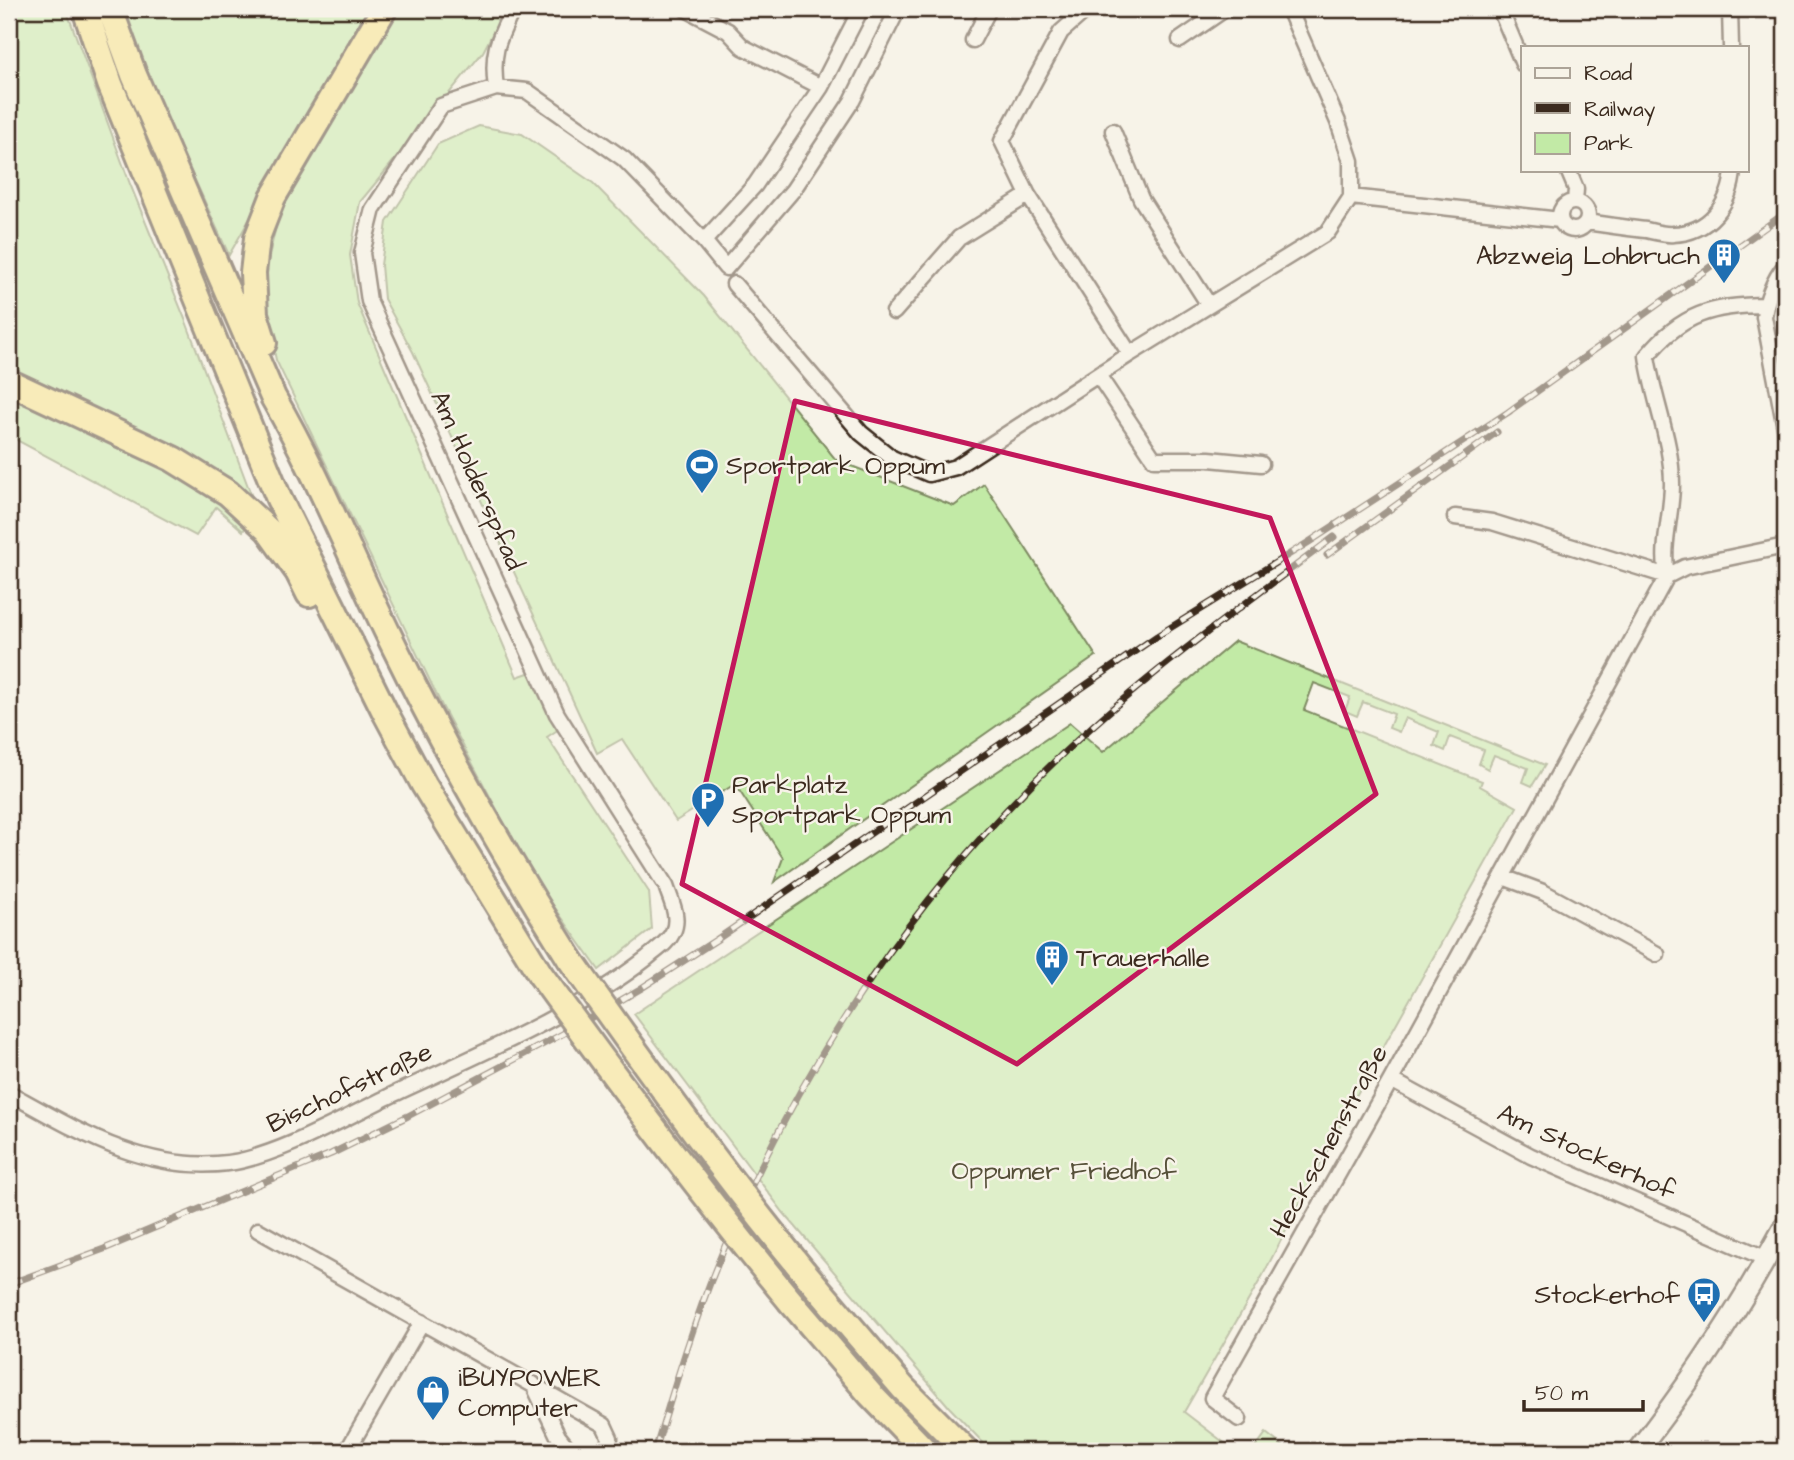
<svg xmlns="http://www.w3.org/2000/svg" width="1794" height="1460" viewBox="0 0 1794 1460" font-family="'Architects Daughter',sans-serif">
<rect width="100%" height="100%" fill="#f7f3e8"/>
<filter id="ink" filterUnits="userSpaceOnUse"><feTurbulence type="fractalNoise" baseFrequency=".0143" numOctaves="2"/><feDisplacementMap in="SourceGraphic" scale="14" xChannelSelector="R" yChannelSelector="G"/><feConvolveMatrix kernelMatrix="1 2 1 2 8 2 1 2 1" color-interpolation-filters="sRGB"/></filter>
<g filter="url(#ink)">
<path fill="#c2eaa6" stroke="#7e8a62" stroke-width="2" d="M9,9h57l64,175 57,140 71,189 -15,18 -27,-24 -20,29 -187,-100z
M123,9h382l-22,43 -123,150 -10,53 7,48 160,374 14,-5 28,57 -12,8 102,155 3,37 -53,41 -68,-96 -89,-168 -166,-346 -15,-71 37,-154 -69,120 -82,-180z
M479,126l43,8 71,49 111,113 132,164 118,46 30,-22 112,172 -322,226 9,-24 -48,-74 -59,37 -54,-82 -25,14 -184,-401 -29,-53 -3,-34 6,-43 51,-78z
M1235,641l310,124 -13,21 -9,-4 5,-14 -34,-13 -6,14 -9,-5 5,-14 -34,-13 -5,14 -11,-5 5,-14 -34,-14 -6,14 -10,-4 5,-14 -31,-12 -6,14 -12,-5 5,-14 -36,-14 -10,27 178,71 -2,5 37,21 -161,289 -5,-1 -15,26 5,3 -78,151 -79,137 51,39h-244l-41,-43 -167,-196 -149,-198 436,-291 33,29z
M1266,1433l23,18h-36z"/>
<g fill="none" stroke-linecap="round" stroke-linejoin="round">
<g stroke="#3b2a1e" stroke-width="19">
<path id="minor" d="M686,9l42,22 15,16 78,40
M1500,9l23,55
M1730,9l1,38
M973,40l16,-31
M1180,40l45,-31
M496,88c-5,-36 2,-48 17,-79
M1113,131l28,68 68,106
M1568,170l8,19 -1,13
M1028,195l-26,-54 59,-109 26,-23
M1351,197l209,23
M1560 216a14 14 0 1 1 28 0a14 14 0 1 1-28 0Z
M1587,222c20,3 40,6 59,8 9,2 18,5 27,4 36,-1 58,-31 60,-64
M704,241l51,-56 66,-98 40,-78
M1785,266c-11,13 -19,34 -21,51l21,111
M734,284l127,149 31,25 37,16 27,-7 174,-113 198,-122 23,-35v-36l-13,-39 -49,-113
M894,312l65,-74 69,-43 102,159
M1098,375l56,84h55l52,5
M1455,517l37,5 175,54c-6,-30 5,-61 5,-92 0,-43 -19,-85 -25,-128 34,-42 66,-51 119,-51
M1503,877l40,15 114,62
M1391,1080l140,76 236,103
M9,1093c69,38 136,80 219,70 49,-6 120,-47 166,-69 83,-39 180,-79 253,-136 9,-8 21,-15 26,-26 7,-15 -2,-31 -7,-46l-109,-172 -188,-413 -7,-48 11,-44 68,-103 55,-18 31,3 97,68 80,82 22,27 67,-78 59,-89 46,-92
M258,1230l346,195 6,13 -5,13
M533,1384l25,52 12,15
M1239,1419l-27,-21 179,-318 276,-504 18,-9 100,-21
M347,1451l75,-129"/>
</g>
<g stroke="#3b2a1e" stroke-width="24">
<path id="secondary" d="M1637,1451c56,-71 105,-147 148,-226"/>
</g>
<g stroke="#3b2a1e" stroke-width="30">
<path id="motorway" d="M85,9l25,75 169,415 107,215 38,71 116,189
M110,9l24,66 139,322c47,81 81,169 123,253 52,106 111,209 174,309
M264,343l-9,-29 -2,-41 4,-35 16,-41 111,-188
M9,382l164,77 55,34 40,37 30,42 11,22
M804,1272l99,116 63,63
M791,1302l79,92 55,57"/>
</g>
<use href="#minor" stroke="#f7f3e8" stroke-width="14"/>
<use href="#secondary" stroke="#f7f3e8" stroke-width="19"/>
<use href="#motorway" stroke="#f8e281" stroke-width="24"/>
<g stroke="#3b2a1e" stroke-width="7">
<path id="rail" d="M1504,415l281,-202
M1327,555l170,-123
M9,1284l95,-35 227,-95 77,-38 160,-85 72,-42 76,-49 441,-304 152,-94 201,-131
M655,1451c19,-63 38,-127 63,-188 81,-201 207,-385 367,-530 78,-71 164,-132 249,-196"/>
</g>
<use href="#rail" stroke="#f7f3e8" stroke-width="4.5" stroke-dasharray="13" stroke-linecap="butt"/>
<g stroke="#3b2a1e" stroke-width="30" stroke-linecap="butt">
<path id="motorway-bridge" d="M570,959c75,107 151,212 234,313
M540,974c81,112 163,222 251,328"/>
</g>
<use href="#motorway-bridge" stroke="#f8e281" stroke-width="24"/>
</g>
</g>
<path d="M0 0H1794V1460H0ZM795,401l475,117 106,276 -359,270 -335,-180z" fill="#f7f3e8" fill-opacity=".55" fill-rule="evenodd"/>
<path fill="none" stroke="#c2185b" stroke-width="5" stroke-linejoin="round" d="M795,401l475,117 106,276 -359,270 -335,-180z"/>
<defs>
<g id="building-pin" transform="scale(1.75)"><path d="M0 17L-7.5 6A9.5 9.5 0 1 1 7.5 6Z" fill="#1f6fb2" stroke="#f7f3e8"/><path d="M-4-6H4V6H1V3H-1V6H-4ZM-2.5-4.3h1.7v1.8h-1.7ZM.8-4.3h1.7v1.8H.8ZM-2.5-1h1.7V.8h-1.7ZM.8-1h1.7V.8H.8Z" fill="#fff"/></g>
<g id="stadium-pin" transform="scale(1.75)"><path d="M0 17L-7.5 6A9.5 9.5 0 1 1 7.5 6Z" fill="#1f6fb2" stroke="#f7f3e8"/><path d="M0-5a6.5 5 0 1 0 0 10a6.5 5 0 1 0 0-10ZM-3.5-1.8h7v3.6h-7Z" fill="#fff"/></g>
<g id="parking-pin" transform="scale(1.75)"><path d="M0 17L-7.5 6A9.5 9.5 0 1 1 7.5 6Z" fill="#1f6fb2" stroke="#f7f3e8"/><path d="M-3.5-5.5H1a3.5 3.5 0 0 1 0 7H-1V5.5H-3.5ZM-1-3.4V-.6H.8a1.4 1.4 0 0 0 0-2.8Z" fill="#fff"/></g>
<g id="bus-pin" transform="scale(1.75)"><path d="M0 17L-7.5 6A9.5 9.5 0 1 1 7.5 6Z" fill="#1f6fb2" stroke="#f7f3e8"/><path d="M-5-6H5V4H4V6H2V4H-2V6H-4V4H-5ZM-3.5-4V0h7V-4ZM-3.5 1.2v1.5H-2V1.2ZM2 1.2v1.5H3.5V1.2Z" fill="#fff"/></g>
<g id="shop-pin" transform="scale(1.75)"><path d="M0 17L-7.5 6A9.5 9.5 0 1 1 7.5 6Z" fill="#1f6fb2" stroke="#f7f3e8"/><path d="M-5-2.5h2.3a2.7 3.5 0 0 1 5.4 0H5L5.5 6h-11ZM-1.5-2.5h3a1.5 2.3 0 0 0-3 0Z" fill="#fff"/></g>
</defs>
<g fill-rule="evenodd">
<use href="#building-pin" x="1724" y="255"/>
<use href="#stadium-pin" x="702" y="465"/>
<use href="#parking-pin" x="708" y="799"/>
<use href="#building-pin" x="1052" y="957"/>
<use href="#bus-pin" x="1704" y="1294"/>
<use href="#shop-pin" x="433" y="1392"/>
</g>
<g text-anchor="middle" stroke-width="5" stroke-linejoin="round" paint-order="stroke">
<g font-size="26" fill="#3b2a1e" stroke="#f7f3e8" text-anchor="start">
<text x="1700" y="264" text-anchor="end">Abzweig Lohbruch</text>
<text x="726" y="474">Sportpark Oppum</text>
<text x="732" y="793">Parkplatz<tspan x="732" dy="30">Sportpark Oppum</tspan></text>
<text x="1076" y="966">Trauerhalle</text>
<text x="1680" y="1303" text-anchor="end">Stockerhof</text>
<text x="458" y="1386">iBUYPOWER<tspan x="458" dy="30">Computer</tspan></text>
</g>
<g font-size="26" fill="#3b2a1e" stroke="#f7f3e8">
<text transform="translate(478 480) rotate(66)" y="9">Am Holderspfad</text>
<text transform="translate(349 1087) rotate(-25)" y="9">Bischofstraße</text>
<text transform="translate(1328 1141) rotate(-61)" y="9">Heckschenstraße</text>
<text transform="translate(1587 1151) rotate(25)" y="9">Am Stockerhof</text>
</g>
<g font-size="26" fill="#565039" stroke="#f7f3e8">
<text x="1064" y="1179">Oppumer Friedhof</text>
</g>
</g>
<rect width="1794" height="1460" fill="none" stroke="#f7f3e8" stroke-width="35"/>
<rect x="18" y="18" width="1759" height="1425" fill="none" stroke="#3b2a1e" stroke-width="2.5" filter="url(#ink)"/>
<rect x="1521" y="46" width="228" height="126" fill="#f7f3e8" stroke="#aca397" stroke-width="2"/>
<rect x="1535" y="68" width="35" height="10" fill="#f7f3e8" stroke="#aca397" stroke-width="2"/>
<text x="1584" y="80" font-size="21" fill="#3b2a1e">Road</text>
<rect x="1535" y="103" width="35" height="10" fill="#3b2a1e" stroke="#aca397" stroke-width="2"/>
<text x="1584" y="116" font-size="21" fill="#3b2a1e">Railway</text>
<rect x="1535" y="133" width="35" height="21" fill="#c2eaa6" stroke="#aca397" stroke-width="2"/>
<text x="1584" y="150" font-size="21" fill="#3b2a1e">Park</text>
<path d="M1524 1400v10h119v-10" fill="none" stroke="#3b2a1e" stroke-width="3.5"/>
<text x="1535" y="1400" font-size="21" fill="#3b2a1e" stroke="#f7f3e8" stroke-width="5" paint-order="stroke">50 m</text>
</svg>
